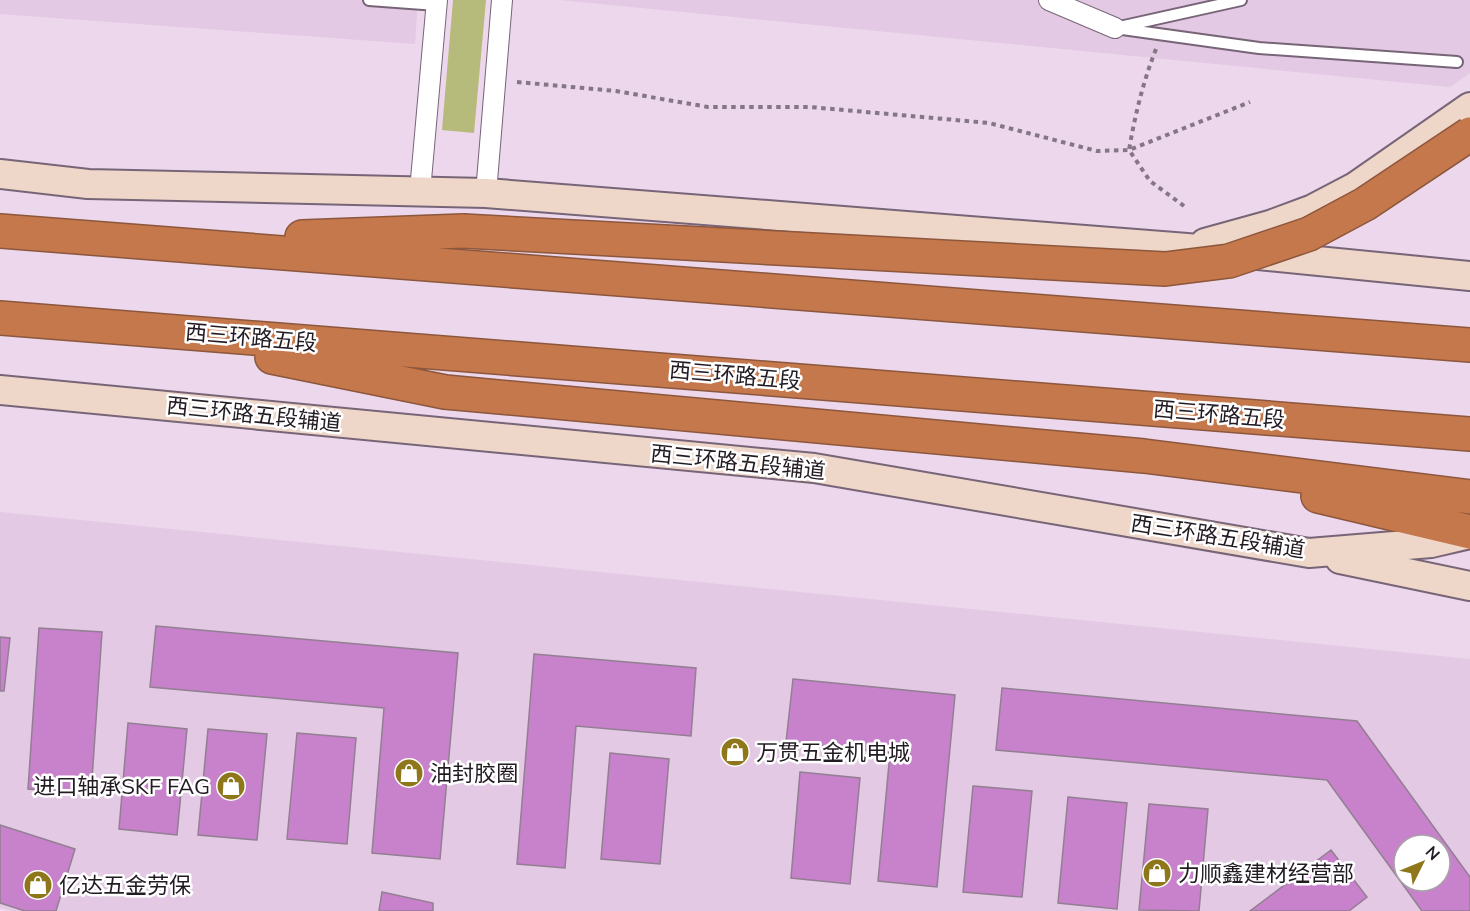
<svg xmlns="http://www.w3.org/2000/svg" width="1470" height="911" viewBox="0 0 1470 911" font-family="Mulish,'Noto Sans SC',sans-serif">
<rect width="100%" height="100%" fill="#ecd7ec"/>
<path fill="#e3c9e3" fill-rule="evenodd" d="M0,0h418l-3,44 -415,-30z
M560,0h910v73l-20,14z
M0,512l1470,147v252h-1458l-12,-3zM1404,845h36v36h-36z"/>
<path fill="#b6ba7a" d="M453,0h33l-12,133 -32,-3z"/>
<path fill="#c782cb" stroke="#927f92" stroke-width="1.5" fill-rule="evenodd" d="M156,626l302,27 -18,206 -68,-6 12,-145 -234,-21z
M39,628l63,4 -11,162 -63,-5z
M0,637l10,1 -6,53h-4z
M534,654l162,14 -5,68 -115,-10 -11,142 -48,-4z
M793,679l162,16 -18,192 -59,-6 12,-128 -104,-11z
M1002,688l355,33 113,156v34h-48l-95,-131 -331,-30zM1404,845h36v36h-36z
M128,723l59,6 -10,106 -58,-6z
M208,729l59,5 -10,106 -59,-5z
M297,733l59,5 -9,106 -60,-5z
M610,753l59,6 -9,105 -59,-5z
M800,772l60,6 -10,106 -59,-6z
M973,786l59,5 -10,106 -59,-5z
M1068,797l59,6 -10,106 -59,-6z
M1149,804l59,5 -9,102 -60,-1z
M0,825l75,24 -19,62h-31l-25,-8z
M1331,850l36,47 -18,14h-99z
M382,892l51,11v8h-54z"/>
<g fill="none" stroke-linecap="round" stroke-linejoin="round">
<g stroke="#776577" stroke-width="14">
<path id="lane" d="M369,0l68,5
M1124,26l117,-26
M1115,28l144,20 198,14"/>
</g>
<g stroke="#776577" stroke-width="22">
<path id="street" d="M1049,0l66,28
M420,191l17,-191
M486,193l16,-193"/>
</g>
<g stroke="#776577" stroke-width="32">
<path id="secondary" d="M0,174l88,10 398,9 701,55 283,28
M1205,243l65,-18 43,-16 42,-22 115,-80
M0,390l814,78 495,85 122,-10 39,-9
M1340,559l130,27"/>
</g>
<g stroke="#8c573d" stroke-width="36">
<path id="highway" d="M0,231l1470,114
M302,237l161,-6
M0,318l1470,116
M272,357l173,35 699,64 326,41
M1318,496l152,36"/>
</g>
<path stroke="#847684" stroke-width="4" stroke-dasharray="4.5 4.5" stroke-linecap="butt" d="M1156,49c-13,33 -21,66 -27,101l21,31 34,25
M517,82l99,9 92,16h102l179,16 108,28 32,-1 121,-48"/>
<use href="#lane" stroke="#fff" stroke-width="10"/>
<use href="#street" stroke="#fff" stroke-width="20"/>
<use href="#secondary" stroke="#eed6c9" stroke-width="28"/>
<use href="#highway" stroke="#c5784c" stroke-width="33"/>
<g stroke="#8c573d" stroke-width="36" stroke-linecap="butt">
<path id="highway-bridge" d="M463,231l702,38 64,-8 80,-27 56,-30 105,-70"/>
</g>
<use href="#highway-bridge" stroke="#c5784c" stroke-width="33"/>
</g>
<defs>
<g id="shop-disc" transform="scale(1.5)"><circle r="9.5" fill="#8e761b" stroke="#fff"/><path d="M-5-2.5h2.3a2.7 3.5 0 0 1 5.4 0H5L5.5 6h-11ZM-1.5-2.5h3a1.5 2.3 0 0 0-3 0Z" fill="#fff"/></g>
</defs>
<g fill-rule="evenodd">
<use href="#shop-disc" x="735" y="752"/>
<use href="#shop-disc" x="409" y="773"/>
<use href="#shop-disc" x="231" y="786"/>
<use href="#shop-disc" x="1157" y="873"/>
<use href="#shop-disc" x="38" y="885"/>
</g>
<g text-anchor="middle" stroke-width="5" stroke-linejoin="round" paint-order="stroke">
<g font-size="22" fill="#221b22" stroke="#fff">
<text transform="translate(251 337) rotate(5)" y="8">西三环路五段</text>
<text transform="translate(735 375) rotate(5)" y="8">西三环路五段</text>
<text transform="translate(254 414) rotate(6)" y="8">西三环路五段辅道</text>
<text transform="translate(1219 414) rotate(5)" y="8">西三环路五段</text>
<text transform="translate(738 462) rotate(6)" y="8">西三环路五段辅道</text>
<text transform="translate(1218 536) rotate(9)" y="8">西三环路五段辅道</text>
</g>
<g font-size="22" fill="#221b22" stroke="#fff" text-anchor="start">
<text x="756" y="760">万贯五金机电城</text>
<text x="430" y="781">油封胶圈</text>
<text x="210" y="794" text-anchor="end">进口轴承SKF FAG</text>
<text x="1178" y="881">力顺鑫建材经营部</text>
<text x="59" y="893">亿达五金劳保</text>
</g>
</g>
<g transform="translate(1422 863) rotate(47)"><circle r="28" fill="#ffffff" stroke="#a7a4a7" stroke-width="1.5"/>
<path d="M0-4.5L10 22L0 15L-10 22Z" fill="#8e761b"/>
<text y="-9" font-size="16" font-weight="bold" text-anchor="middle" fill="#221b22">N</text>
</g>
</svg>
